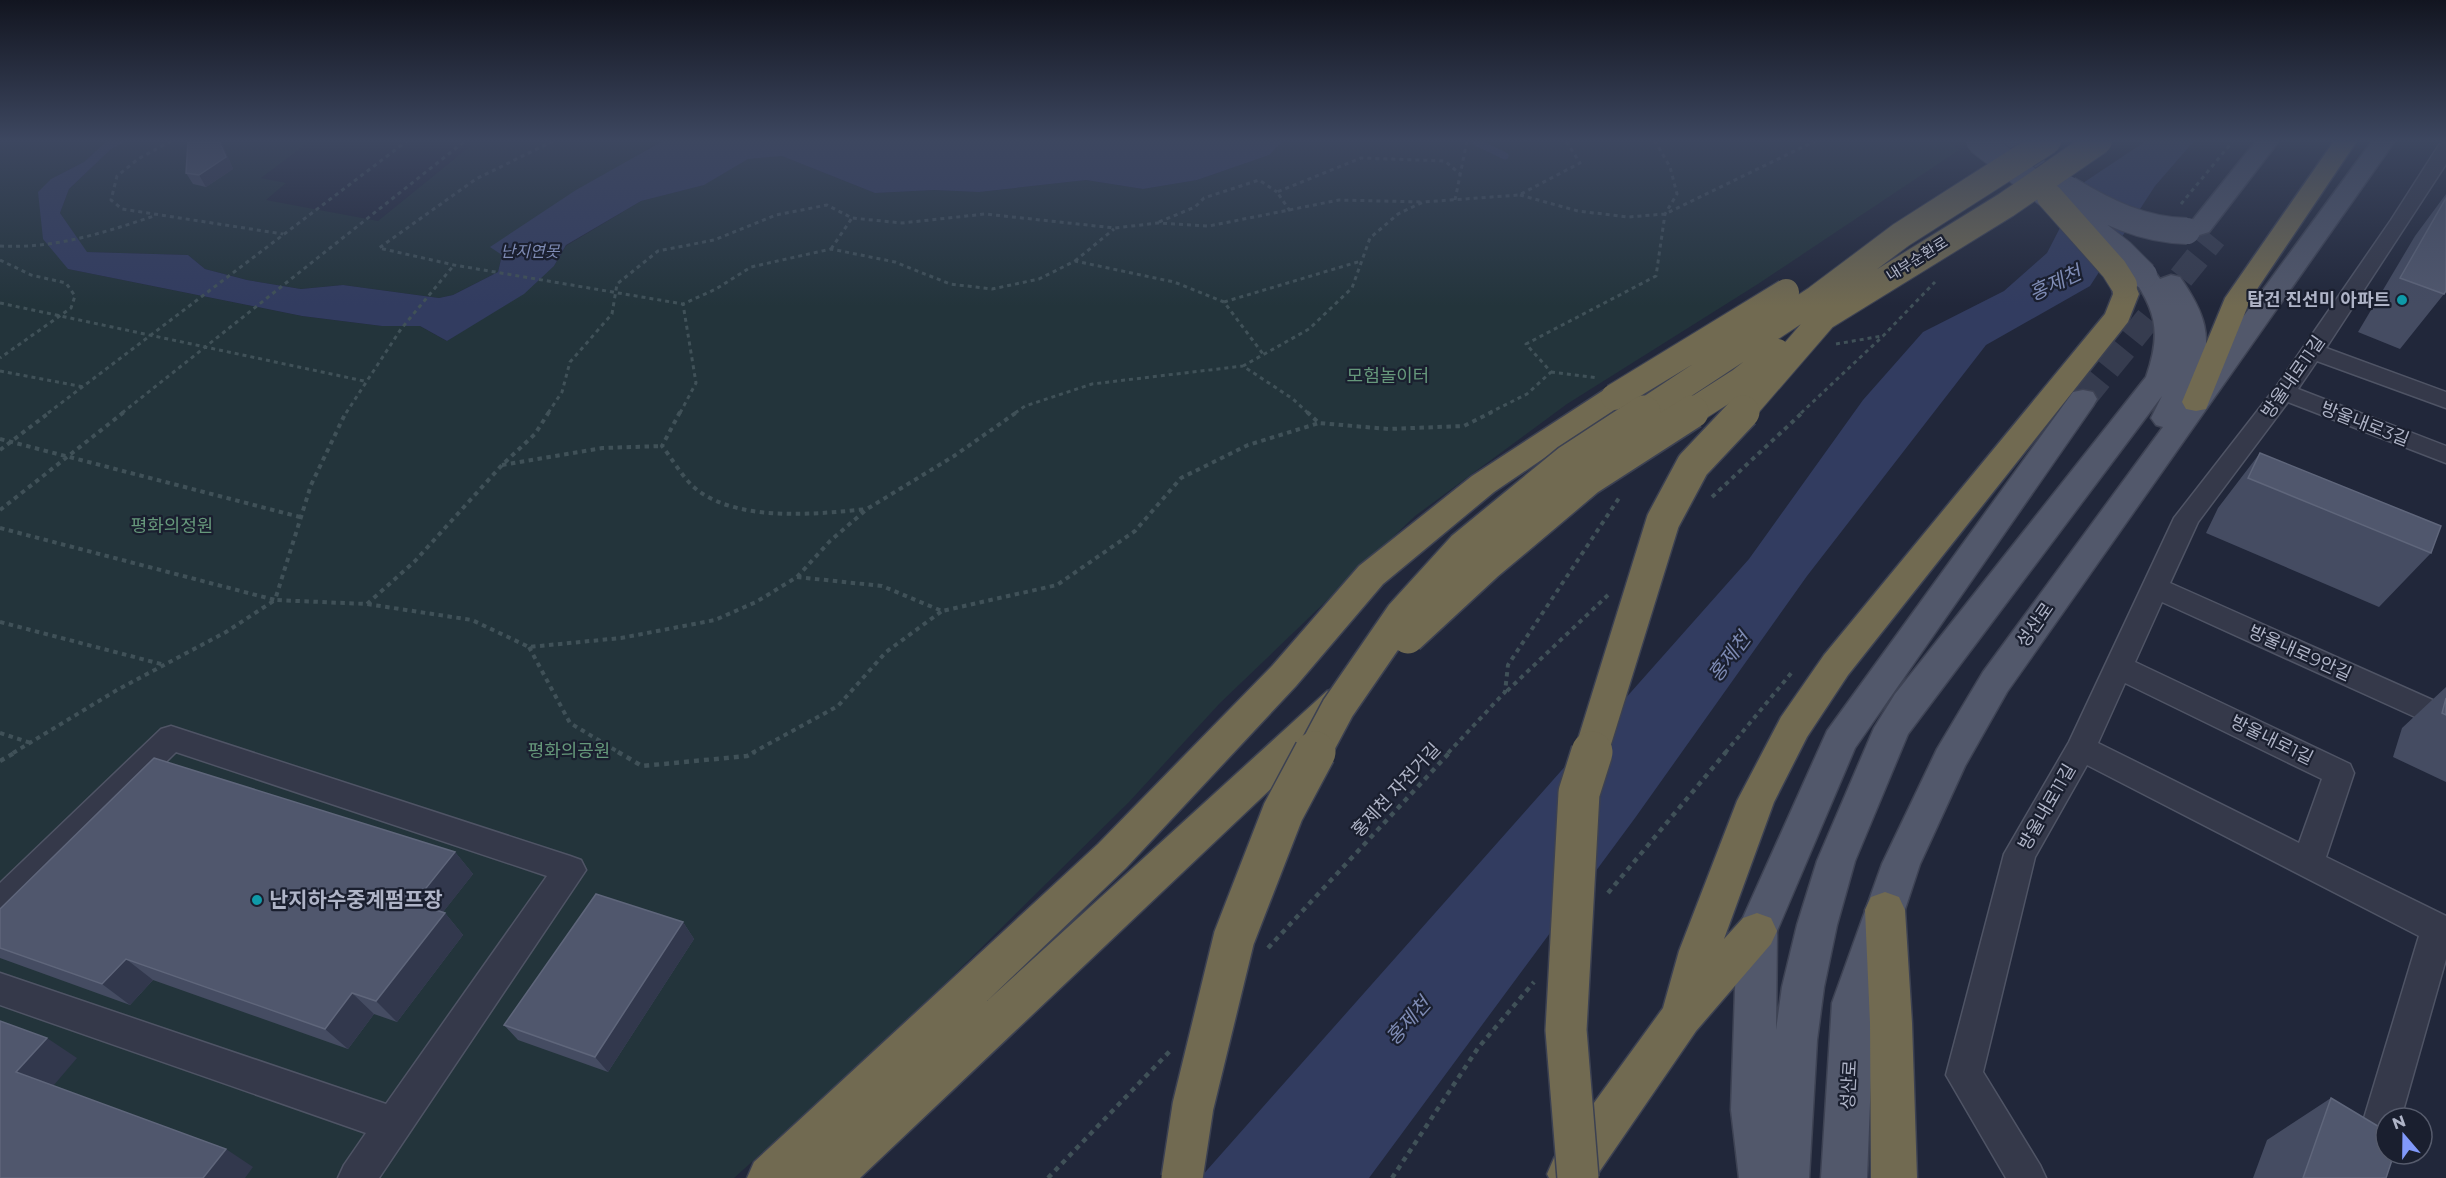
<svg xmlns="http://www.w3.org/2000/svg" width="2446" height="1178" viewBox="0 0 2446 1178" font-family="Montserrat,'Noto Sans KR',sans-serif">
<rect width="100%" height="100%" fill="#21273a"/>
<path fill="#23343b" d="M0,141h107l-23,21 -33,17 17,90 234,47 80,10h38l27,15 107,-75 12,-20 75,-45 62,-16 45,-26 34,-3 93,37 59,-3 45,2 107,-12 57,9 54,-9 72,-25 14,-14h665l11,9 -201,134 -191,120 -152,112 -195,187 -91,99 -241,238 -154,138h-734z
M126,141h184l-49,37 25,5 -20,17 112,21 95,-77 -15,-3h205l-12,5 -149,109 -4,17 -45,23 -14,3 -96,-13 -42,4 -54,-9 -42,-11 -17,-14 -102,-3 -26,-39 9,-24 42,-40z"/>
<path fill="#323c60" d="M107,141h19l-15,8 -42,40 -9,24 27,39 101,3 17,14 42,11 54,9 42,-4 96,13 14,-3 45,-23 4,-17 -12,-8 86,-57 87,-49h620l-14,14 -72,25 -54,9 -57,-9 -107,12 -45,-2 -59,3 -93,-37 -34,3 -44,26 -63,16 -75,44 -12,21 -30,28 -77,47 -27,-15h-38l-80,-10 -234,-47 -25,-30 -5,-47 13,-13 33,-17z
M2075,141h119l-39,45 -65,100 -104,59 -179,231 -172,242 -266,360h-169l549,-619 114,-159 60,-68 81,-41 43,-38 47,-91z"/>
<path fill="#21273a" d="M2072,141h74l-69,46 13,-24z"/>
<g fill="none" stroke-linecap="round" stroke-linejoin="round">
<path stroke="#323c60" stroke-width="7" d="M1476,142l29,14"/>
<path stroke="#363c4f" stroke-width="26" stroke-dasharray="26 13" stroke-linecap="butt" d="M2083,399l131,-162"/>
<g stroke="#4f5465" stroke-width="3">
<path id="minor" d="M2446,143v21l-120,184 120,44v16l-129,-47 -19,28 148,57v17l-158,-61 -90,120 -28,61 276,123v25l-284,-129 -27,60 215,102 4,9 -28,84 120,59v43l-45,159h-15v36h5l-7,24h-38l73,-242 -332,-171 -52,92 -52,215 57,93 6,13h-40l-60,-103 58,-221 65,-112 105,-224 102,-131 115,-167 48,-75zM2125,683l197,96 -23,64 -201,-100z
M171,726l399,130 11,4 5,10 -207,308h-41l6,-13 22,-32 -366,-128v-32l386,131 161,-228 -371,-124 -164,162 -12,5v-36l161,-154z"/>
</g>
<g stroke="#3e4354" stroke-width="3">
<path id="major" d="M1997,141h25l48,43 -3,5 -9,2 -9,-2z
M2256,141h23l-70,91 -22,7 -9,-3 -4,-5 4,-5 13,-4z
M2372,141h23l-388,551 -42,74 -45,98 -46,139 -7,175h-46l11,-175 50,-139 55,-115 46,-77 180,-245 -7,-2 -5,-7 11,-22 -254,338 -53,127 -18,64 -13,62 -7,53 -8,138h-70l-8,-68 6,-179 90,-200 246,-339 10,-2 10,2 4,7 -4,7 -238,342 -78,183 -1,99 6,-43 15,-62 20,-64 57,-133 21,-34 251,-317c15,-43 11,-65 -15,-102l4,-6 9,-2 9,2 7,10 11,-4 9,2c24,35 34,59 19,100z"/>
</g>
<g stroke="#3c4152" stroke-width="3">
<path id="highway" d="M2334,141h23l-106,157 -45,111 -10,2 -10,-2 -4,-7 43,-104z
M2124,277l9,2 6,15 -11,28 -280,353 -41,62 -33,65 -50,137 19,-21 14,-5 14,5 6,13 -6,13 -75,87 -101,147h-46l-2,-4 7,-16 109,-150 16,-57 58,-150 44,-84 43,-62 281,-341 8,-20 -2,-9 4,-6z
M1614,388l10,2 4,7 -4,7 -130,88 -111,92 -87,102 -170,182 -139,133 340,-310 13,-4 13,4 5,10 -5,10 -493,467h-113l7,-16 344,-318 174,-178 87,-100 113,-90 132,-86z
M1885,892l14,5 6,13 7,113 5,155h-46l-1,-155 -5,-113 6,-13z"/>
</g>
<path stroke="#405158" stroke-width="3" stroke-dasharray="4 4" stroke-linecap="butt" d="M171,141l-33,18 -21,17 -6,24 11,9 161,25
M553,141l-77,38 -97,69 75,17 229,39
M1520,195l58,16 50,6 37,-3 150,-73
M1455,200l12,-59
M2181,204l52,-63
M1290,211l-13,-19 84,-34 84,3 15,13
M1159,222l36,-15 9,-9 55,-18 18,12
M0,246c54,3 103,-13 154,-30
M831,249l21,-31
M0,260l31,15 35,8 9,13 -4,12 -71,50
M1075,261l39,-32
M1224,302l137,-41
M0,303l364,78
M1836,344l46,-8
M0,371l84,16
M1551,372l47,6
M48,413l359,-272
M122,413l343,-272
M346,413l55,-84 53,-64
M548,413l14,-21 8,-30 42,-48 5,-30 41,-33 56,-11 62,-25 51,-10 25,13 50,5 83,-9 130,14 43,-5 51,3 130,-26 84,2
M680,413l16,-30 -13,-79 33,-15 35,-22 80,-18 64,13 55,22 42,5 47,-10 36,-18 99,21 50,20 39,52
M1015,413l10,-7 67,-22 151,-18
M1308,413l-15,-14 -50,-33 66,-37 43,-41 18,-50 28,-24 25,-12 96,-7 61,-32 -14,-22
M1489,413l38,-19 24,-22 -25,-28 130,-68 9,-62 12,-20 -7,-27 -15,-26
M1801,413l82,-77 52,-54"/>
<path stroke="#405158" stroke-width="4" stroke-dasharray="4.5 4.5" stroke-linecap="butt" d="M680,412l-18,34c12,15 22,35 38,46 43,30 118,22 167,17
M1307,412l12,11 69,6 76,-3 28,-14
M0,439l300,78
M0,450l50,-38
M502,465l100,-17 60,-2
M1712,497l91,-85
M0,510l124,-98
M0,528l275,72 36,-115 35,-73
M797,577l85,9 60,25 115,-26 78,-54 46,-53 67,-33 71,-22
M367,604l48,-43 87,-96 33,-31 14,-22
M0,622l165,43
M529,647l41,76 50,30
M1507,691l101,-96
M0,733l31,10
M13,753l104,-63 109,-58 49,-32 92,4 105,16 57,27 92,-9 94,-18 41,-18 41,-25 33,-36 37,-32 87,-53 63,-44
M752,753l86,-47 48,-54 56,-41
M1448,753l57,-61 3,-27 113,-170
M1725,753l68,-82"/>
<path stroke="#405158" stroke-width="4.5" stroke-dasharray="5 5" stroke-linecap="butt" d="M618,752l24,14 105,-10 8,-4
M0,761l16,-9
M1608,893l118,-141
M1268,948l182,-196
M1048,1178l122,-127
M1392,1178l86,-130 56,-66"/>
<use href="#minor" fill="#35394a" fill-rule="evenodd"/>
<use href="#major" fill="#52586b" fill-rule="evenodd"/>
<use href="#highway" fill="#716a51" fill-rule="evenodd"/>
<g stroke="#3e4354" stroke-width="28" stroke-linecap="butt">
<path id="major-bridge" d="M1979,141l142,111 23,23
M2068,189c38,23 74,41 119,42"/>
</g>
<g stroke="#3c4152" stroke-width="28" stroke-linecap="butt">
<path id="highway-bridge-far2" d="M2050,197l64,72 10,16
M1826,316l180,-111 93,-64
M1614,397l172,-105
M1642,413l175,-115 84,-63 147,-94
M1690,413l50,-32 37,-29
M1741,413l84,-97"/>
</g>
<g stroke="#3c4152" stroke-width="36" stroke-linecap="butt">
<path id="highway-bridge-far1" d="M1408,637l79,-73 101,-85 104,-67
M1314,753l24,-45 64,-93 61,-67 106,-87 75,-49
M1591,753l72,-232 30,-56 50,-53"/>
</g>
<g stroke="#3c4152" stroke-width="44" stroke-linecap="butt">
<path id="highway-bridge" d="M1182,1178l11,-72 41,-168 49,-126 32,-60
M1578,1178l-12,-148 13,-237 13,-41"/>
</g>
<use href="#major-bridge" stroke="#52586b" stroke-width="26"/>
<use href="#highway-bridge-far2" stroke="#716a51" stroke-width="26"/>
<use href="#highway-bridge-far1" stroke="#716a51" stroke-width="33"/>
<use href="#highway-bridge" stroke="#716a51" stroke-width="41"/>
</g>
<path fill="#454c62" d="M188,141h33l12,28 -27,18 -13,-3 -7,-11z
M2446,194v97l-2,3 -44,55 -42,-17 57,-96z
M2260,453l171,100 -52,54 -173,-74 12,-25z
M2446,687v95l-53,-25 9,-29z
M455,852l18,22 -30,38 2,1 18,22 -66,87 -23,-8 -26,35 -195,-69 -23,25 -130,-47v-49z
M683,922l11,17 -86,133 -90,-32 -14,-15z
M2331,1098l55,80h-133l14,-38z"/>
<path fill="#32384d" d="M219,141h2l12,28 -27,18 -7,-12z
M455,852l18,22 -40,51 -19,-22z
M445,913l18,22 -66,87 -21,-21z
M683,922l11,17 -86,133 -13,-15z
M126,959l27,21 -23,25 -28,-21z
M352,993l22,21 -26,35 -23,-20z
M47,1038l30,20 -29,34 -32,-20z
M226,1149l27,18 -8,11h-42z"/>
<path fill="#50576d" stroke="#5f667b" stroke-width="1.5" d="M219,141l7,16 -27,18 -13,-2 2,-32z
M2446,198v93l-2,3 -44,-16z
M2260,453l181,73 -10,27 -183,-75z
M2446,698v17l-4,-2z
M154,758l301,94 -41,51 31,10 -69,88 -24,-8 -27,36 -199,-70 -24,25 -102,-36v-39z
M596,894l87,28 -88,135 -91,-32z
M0,1021l47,17 -31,34 210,77 -23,29h-203z
M2331,1098l55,33v23h8l-8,24h-83z"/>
<linearGradient id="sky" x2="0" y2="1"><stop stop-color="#121520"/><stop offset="0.46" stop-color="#3d4760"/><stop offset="1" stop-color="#3d4760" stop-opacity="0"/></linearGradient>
<rect width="2446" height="306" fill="url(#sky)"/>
<g fill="#0f9aa8" stroke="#1a1f2f" stroke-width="2">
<circle cx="2402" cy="300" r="6"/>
<circle cx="257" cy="900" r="6"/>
</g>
<g text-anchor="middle" stroke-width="4.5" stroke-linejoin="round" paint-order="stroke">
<g font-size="15" fill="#afb4c7" stroke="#1a1f2f">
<text transform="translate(1917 259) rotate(-32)" y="5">내부순환로</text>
</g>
<g font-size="16" font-style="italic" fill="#7e8bb4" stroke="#1a1f2f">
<text x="530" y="257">난지연못</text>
</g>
<g font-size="18" font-weight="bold" fill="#afb4c7" stroke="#1a1f2f" text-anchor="end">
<text x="2390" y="306">탑건 진선미 아파트</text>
</g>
<g font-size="18" fill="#66987b" stroke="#1a1f2f">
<text x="1388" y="382">모험놀이터</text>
<text x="172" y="532">평화의정원</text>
<text x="569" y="757">평화의공원</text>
</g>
<g font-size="18" fill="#afb4c7" stroke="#1a1f2f">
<text transform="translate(2293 377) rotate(-55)" y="6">방울내로11길</text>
<text transform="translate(2365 424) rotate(21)" y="6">방울내로3길</text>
<text transform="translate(2035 625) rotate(-55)" y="6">성산로</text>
<text transform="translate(2300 653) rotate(24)" y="6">방울내로9안길</text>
<text transform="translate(2272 740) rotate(26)" y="6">방울내로1길</text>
<text transform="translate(1396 790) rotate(-47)" y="6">홍제천 자전거길</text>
<text transform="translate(2047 807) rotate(-60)" y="6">방울내로11길</text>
<text transform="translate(1849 1085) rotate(-87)" y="6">성산로</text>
</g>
<g font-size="20" font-style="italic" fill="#7e8bb4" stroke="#1a1f2f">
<text transform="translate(2055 283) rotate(-25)" y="7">홍제천</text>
<text transform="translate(1729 657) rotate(-53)" y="7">홍제천</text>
<text transform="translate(1408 1021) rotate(-48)" y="7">홍제천</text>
</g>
<g font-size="21" font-weight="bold" fill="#afb4c7" stroke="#1a1f2f" text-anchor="start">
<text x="269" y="907">난지하수중계펌프장</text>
</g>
</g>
<g transform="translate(2404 1136) rotate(340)"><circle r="28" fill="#1a1f2f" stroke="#565b6c" stroke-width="1.5"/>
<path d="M0-4.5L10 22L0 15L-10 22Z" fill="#8199fa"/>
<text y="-9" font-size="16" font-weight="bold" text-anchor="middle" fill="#afb4c7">N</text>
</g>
</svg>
